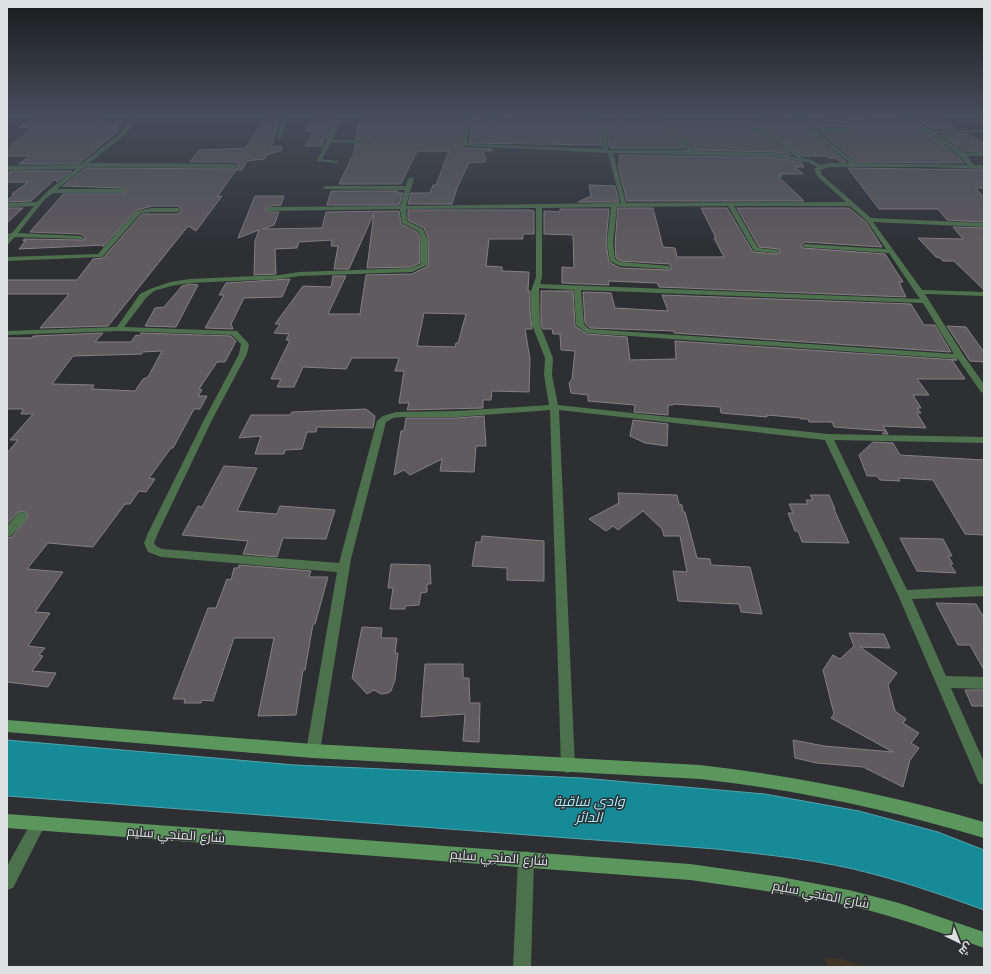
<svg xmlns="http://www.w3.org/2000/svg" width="991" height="974" viewBox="0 0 991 974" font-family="Inter,Cairo,sans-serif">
<rect width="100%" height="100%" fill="#2e2f33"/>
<path fill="#3e3525" d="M825,958l17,1 25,8h-40z"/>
<path fill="#168a97" stroke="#52a4ae" d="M7,740l288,25 287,13 183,16 94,17 79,21 46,18v60c-36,-13 -73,-26 -111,-36 -51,-14 -105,-19 -157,-25l-709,-53z"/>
<path fill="#605b5e" stroke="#858083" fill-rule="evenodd" d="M267,114h15l-11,33 10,-1 1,4 -15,5 -3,4 -17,2 -5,9h-6l-19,27 5,-1 -26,35 -8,-5 -80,100 -68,2 29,-34h-62v-14h70l16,-21 10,-1 39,-44h36l4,-4 -4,-4h-26l-15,4 -34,37 1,-2 -85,4 7,-9 -3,1 1,-2 59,1 2,-1v-2l-4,-3 -51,-2 33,-38h60l4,-3 -4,-3 -60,-2 23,-18 150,1 3,-3 -4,-4h-45l9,-12 47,-2z
M369,114h98l-7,29 5,5 27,1v2h-9l3,9h-2l1,2 -16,1 -12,25 -5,16h-44l3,-11h19l3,-8h3l13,-34h-32l-16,33h-62l15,-31 1,-9h18l3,-1 -3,-3 -17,-1 2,-15h7z
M474,114h19l-1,8 2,1 4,-2 2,-7h29l1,4 15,1 49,1 6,10 1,15 -132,-2z
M909,114h20l28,15h-24z
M845,115l7,1 2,2 46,-3 47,32 17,16 -107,-1 -37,-30 33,-2 3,-4 -42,1 -14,-11z
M791,116l55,46h-5l-5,-4h-7l-2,-2h-23l-48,-31 -3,2v2l38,26 -15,-3 -82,-2 -24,-26 -3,4 18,20h-75l-4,-18 -4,-10h22l2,4 20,-5 35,2 99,-1 -3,-3z
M313,118h23l-9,20h-3l-2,8h-17l9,-15h-8z
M30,120h76l-4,3h19l-7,7h5l-40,34h-60l11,-8h-23v-8l26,-20h-14z
M941,134h25l18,9v8h-20z
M619,155l157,3 25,4 3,5h-9l8,7h-24l3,2 -3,1 25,24h-177l-8,-32z
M848,168l136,2v18h-9l9,9v25l-37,-2 -9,-11h-59z
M10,171h62l-15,11 -2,-3 -24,22 -24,1v-2l8,-6h-3l16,-12h-21v-8z
M589,185l26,1 4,16h-41l13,-6z
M331,191h67l-1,2h6l-4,12h-72z
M255,196h29l-3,9 -12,1 -4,3 4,3h10l-5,13 -11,4 59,-1 4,-16 73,-1 2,13 16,8 3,6v25l-9,4 -44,1 7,-55 -25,56h-15l4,-23h-7l1,-6 -33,2 -2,6 -22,1 1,25 -22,1 1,-34 4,-11 -21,8z
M7,208h16l-16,15z
M618,208h35l10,39 12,1 2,9h47l-10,-19h2l-15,-30h26l26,44 23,2 4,-2 -1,-3 -20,-2 -22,-39h112l17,14 16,25 -77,-5 -4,3v2l2,1 82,6 18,28h-4l7,15 -247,-10 -2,-4 -49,-2 1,4 -47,-2v-16l12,1 -1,-33 -29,-1v-23l16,1v-3h49l-3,34 3,19 11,6 48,2 4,-2 -2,-4 -49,-3 -5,-3 -1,-15z
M408,210h121l5,1v23h-11v5h-34l-3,27 16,1v4l27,1 -1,19h2v21l2,17h-7l5,30 -1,33 -37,-1 -1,9h-8v8l-76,2 2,-7h-10l5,-32h-9l4,-13h-47l-6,11 -43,-2 -9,20h-17l4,-8h-10l19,-39h-4l3,-6 -15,-1 6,-9h-5l28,-38 28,1 2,-11h13l-18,38h32l6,-39 46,-1 16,-8v-29l-4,-9 -16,-8zM424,313l42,1 -8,29h-2l-1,4 -38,-1z
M953,227l31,1v62l-30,-29h-11l-3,-3 -4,-1 -18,-19 45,1z
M290,279l-8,18 -38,1 -13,26 2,5 -28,-1 19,-33h-5l7,-12z
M190,284l8,1 -22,42 -31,-1 10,-18 9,-1 18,-21z
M541,291h32l2,35 12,8 40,3 3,23 46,-1 -1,-18 282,19h-5l13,19h-48l12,16h-16l8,13h-4l4,5h-4l9,15 -43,-2 5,8h-6l4,-3 -52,-4 -2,-5h-23l-1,-3h-7v-1l-34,-3v2l-46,-4 -1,-6 -47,-3v1h-5v10l-34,-3 1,-7 -47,-4v-6l-17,-2 -2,-10 3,-4 3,-28 -14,-1 -1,-16h-7l-1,-5h-9l-2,-4z
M583,292l28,1 4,15 53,3 -6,-16 249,9 13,21h11l16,27 -277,-19v-2l-84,-3 -5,-5z
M947,326l19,1 18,25v10l-14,-1z
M103,333l-8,9h36l5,-7 3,1 2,-3 90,3 5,5 -11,21h-8l-18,27 3,1 -4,6h9l-7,13h-6l-21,39h-2l-22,30 6,1 -9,13 -7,-1 -9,13h-5l-32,43 -45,-4 -21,26 36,3 -28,40 15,1 -22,33 17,2 -6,7 4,1 -11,15 24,2 -8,14 -41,-5v-144l5,-1 16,-21 -2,-4h-8l-11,12v-71l11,-13h-8l23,-26h-12l2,-5h-16v-71h25l1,-2zM162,351l-14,26 -5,2 -8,12 -43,-2 2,-4 -42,-1 21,-28 69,-2v-2z
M366,409l9,7 -2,12 -56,-1 -1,5h-9l-5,17 -17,1 -1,4h-29l6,-18 -22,2 12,-23h39l2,-3z
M484,416l2,30h-10l-2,26 -34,-1 2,-12 -32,16 -6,-5 -10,5 7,-44h3l2,-13h50z
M633,420l35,4 -1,22 -22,-3 -15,-7z
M873,442l20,1 7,12 84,5v75l-19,-1 -32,-54 -35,-2 2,3 -20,-1 -3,-4h-10l-8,-21z
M224,466l33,2 -20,43 40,3 3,-8 55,4 -9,29 -43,-1 -6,19 -34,-3 5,-13 -66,-6 16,-29 4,1z
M618,493l59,2 2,9 3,1 1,7h2l12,46 13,1 1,6 39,2 12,47 -21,-2 -2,-8 -61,-3 -5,-30 14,1 -7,-36h-16l-2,-7 -19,-18 -25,19 -5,-4 -7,5 -17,-12 30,-16z
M810,495h19l6,14h-1l15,34 -47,-1 -4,-11h-3l-7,-18h5l-4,-9h19l-2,-4h7z
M482,536l62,5v40l-37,-1v-12l-35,-2 4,-24h5z
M900,538l43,1 9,17h-4l5,8h-3l6,9 -39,-2z
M391,564l39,1 1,19h-4v8l-6,1 -2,12 -14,1v3h-15l3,-21h-5z
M239,565l72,6 -2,6h19l-13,47h-2l-8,46h-2l-7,45 -38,1 16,-78h-40l-21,63 -11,-1 -1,3h-17l1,-4h-12l35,-91h8l11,-29 4,1 3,-12h4z
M936,603l40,1 8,14v52l-14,-25h-12z
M362,627l20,1 -1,10h16l-2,15h3l-3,27 -4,11 -3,2 -7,1 -7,-4 -7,4 -15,-16z
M849,633l35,1 6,14 -30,-1 37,26 -9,12 7,26 11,8 -3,4 16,10 -8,10 8,5 -9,12 -7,27 -40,-20 -46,-4 -22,-5 -2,-18 31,6 69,6 -62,-34 3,-4 -11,-44 10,-15 7,4 14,-13z
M425,664h38v14h6l1,25h10l-1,39 -16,-1 2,-27 -44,3z
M965,690h19v16h-12z"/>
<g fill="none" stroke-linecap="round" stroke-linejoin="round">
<path fill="#4d714d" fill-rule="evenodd" d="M133,114h4l-6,13 -5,7 -37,29 146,1 3,2 -3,2 -150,-1 -28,22h66l3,2 -3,2h-70l-8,6 -27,34 63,3 3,2 -1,1 -68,-2 -8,8v-6l2,-2 -2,-1v-2l5,-1 22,-27 -27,1v-4l30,-1 12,-12 27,-21 -69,1v-4l73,-1 42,-33 8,-13 -123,-1v-2l125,1z
M284,114h60l-12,26 41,1 2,1 -2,1 -42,-1 -9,17 16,2v2l-21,-2 22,-45h-51l-7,22 -2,1 -2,-1z
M469,114h4l-7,28 2,2 135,5 -2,-19 -9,-16h4l1,2h23v-2h4l1,3 -4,1h-22l6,12 3,20h80l-20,-23 2,-2 23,26 83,2 22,5 -44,-30 2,-2 47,30 -1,2 9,2 10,5 8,-2h21l-60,-49h5l18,15 42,-2 -2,2 -37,2 40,32 112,2 -20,-19 -47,-32h5l27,17 51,-1v2l-47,1 27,20 20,-1v4h-17l7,9h10v4l-55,-2h-100l-9,3 2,5 49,43 113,5v4l-111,-5 49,68 62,2v4l-59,-2 39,62 20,28v9l-3,-1 -23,-33 -371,-26 -11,-8 -2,-35 -35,-2v3l1,34 13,33 -1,17 6,30 270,29 156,3v6l-150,-3 73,150 77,-4v10l-72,3 34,77 38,1v12l-33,-1 33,74v23l-5,-2 -81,-188 -73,-155 -266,-30 16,356 -2,5 -5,2 -5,-2 -2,-5 -11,-356 -94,7h-55l-8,1 -7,4 -35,137 -31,192 -2,5 -5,2 -5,-2 -2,-5 31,-179 -176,-15 -13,-5 -4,-9 4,-10 56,-113 35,-66 2,-10 -9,-9 -113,-4 -112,4v-4l110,-4 23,-33 10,-5 20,-7 20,-3 90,-4 19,-3 112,-4 10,-4v-26l-3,-7 -16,-8 -2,-14 -131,2 -3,-2 3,-2 131,-1 5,-16 -81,-1 -1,-1 3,-2h80l2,-7 3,-2 3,2 -8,27 215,-3 -13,-50 -143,-7 -4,-4zM613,153l163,4 32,5 9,5 -3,3 4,7 28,25 -220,1zM728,206l26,45 22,2 2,-1v-2l-20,-2 -24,-42h116l17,15 19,28 -81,-5 -3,2 1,1 86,6 31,46 -380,-15 2,-7v-69l69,-1 -4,36 3,18 10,5 48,3 3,-2 -1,-1 -49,-4 -6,-3 -2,-16 4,-36zM536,208v69l-5,14v21l1,13 13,33 -1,17 5,30 -93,6 -60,1 -13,4 -6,5 -38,142 -177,-14 -6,-3 -2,-3 4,-10 54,-113 35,-66 2,-10 -12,-13h-3l-110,-4 22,-29 8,-7 17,-5 19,-3 90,-4 19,-3 113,-4 15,-7v-27l-4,-9 -16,-8 -1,-12zM581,290l342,13 31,51 -365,-25 -5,-5z
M495,114h4l-2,7 -2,1 -2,-1z
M649,114l21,2 41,-1 2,1c-8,5 -56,4 -64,-2z
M984,114v2l-47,1 -2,-1 2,-1z
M152,208h26l3,2 -3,2h-26l-11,1 -39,44 -95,4v-4l91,-3 39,-43z
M22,512l4,1 1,3 -1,3 -15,17 -4,1v-11l11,-13z
M38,816l5,3 3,5 -3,5 -30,59 -6,2v-24l26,-47z
M526,851l6,2 2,6 -3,108h-18l5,-108 2,-6z"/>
<path fill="#5b965c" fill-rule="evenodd" d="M7,720l306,24 387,21c97,11 191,30 284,57v16c-93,-28 -187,-48 -284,-59l-387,-21 -306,-26z
M7,814l683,50 91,13 68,13 50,13 85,29v16c-37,-13 -75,-27 -113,-37 -60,-15 -121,-22 -181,-31l-683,-52z"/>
</g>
<linearGradient id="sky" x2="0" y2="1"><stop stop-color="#191a1c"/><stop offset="0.46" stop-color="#464d5b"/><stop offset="1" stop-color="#464d5b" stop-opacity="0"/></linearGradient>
<rect width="991" height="250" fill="url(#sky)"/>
<g text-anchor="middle" stroke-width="3" stroke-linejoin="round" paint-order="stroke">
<g font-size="13" fill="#dfe0e2" stroke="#2e2f33">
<text transform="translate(176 834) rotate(4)" y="5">شارع المنجي سليم</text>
<text transform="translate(499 857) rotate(4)" y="5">شارع المنجي سليم</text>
<text transform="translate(821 894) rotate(11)" y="5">شارع المنجي سليم</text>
</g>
<g font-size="14" font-style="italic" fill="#a4eff9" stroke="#2e2f33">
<text x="589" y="806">وادي ساقية<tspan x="589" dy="16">الدائر</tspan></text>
</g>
</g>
<rect width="991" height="974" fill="none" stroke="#dfe0e2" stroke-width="16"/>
<g transform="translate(959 942) rotate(137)" stroke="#2e2f33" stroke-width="3" paint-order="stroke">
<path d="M0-3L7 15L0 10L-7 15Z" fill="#dfe0e2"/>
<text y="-6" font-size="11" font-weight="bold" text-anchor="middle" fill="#dfe0e2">ش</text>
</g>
</svg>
